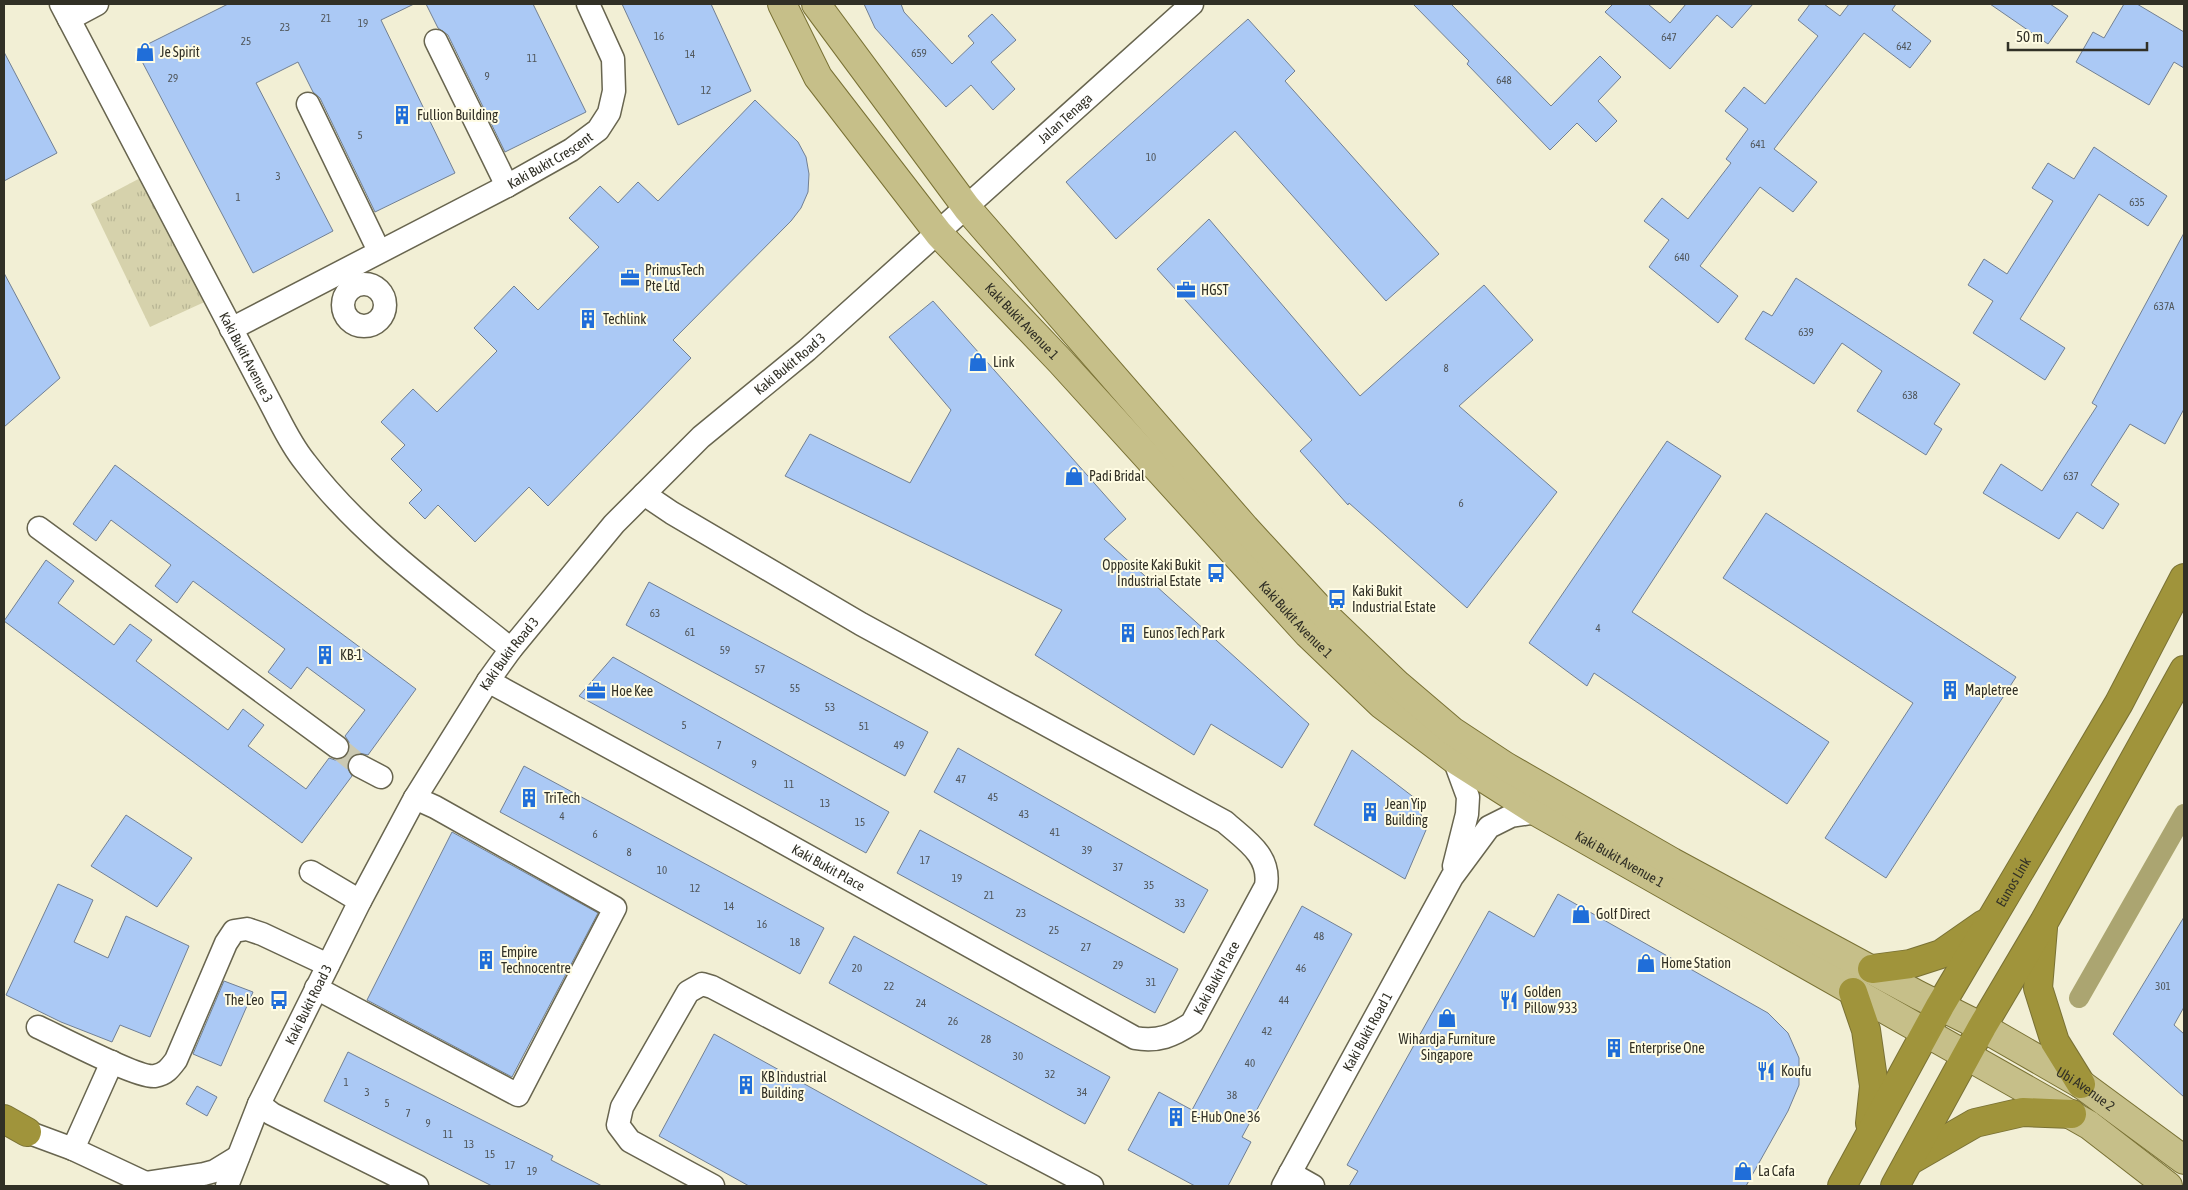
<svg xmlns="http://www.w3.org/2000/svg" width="2188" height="1190" viewBox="0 0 2188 1190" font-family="'Asap Condensed',sans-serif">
<defs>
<pattern id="grass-tufts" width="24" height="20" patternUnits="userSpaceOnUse" patternTransform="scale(1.25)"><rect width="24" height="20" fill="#d6d2ac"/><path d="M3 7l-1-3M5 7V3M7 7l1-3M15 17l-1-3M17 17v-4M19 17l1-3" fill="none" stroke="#b8b594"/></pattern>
</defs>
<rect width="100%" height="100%" fill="#f2efd5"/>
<path fill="url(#grass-tufts)" d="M146,175l65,124 -61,28 -59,-123z"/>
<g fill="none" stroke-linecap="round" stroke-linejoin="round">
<path stroke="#aba571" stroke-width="20" d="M2079,998l105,-184"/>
</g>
<path fill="#abc9f5" stroke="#728093" d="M228,4h186l-33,16 74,153 -80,39 -55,-114 -7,-6 -15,-30 -42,21 77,148 -80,42 -117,-223z
M426,4h107l53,108 -81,40 -57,-117 -10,-7z
M622,4h89l40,87 -73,34z
M864,4h37l3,8 48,52 22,-21 -6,-7 24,-22 24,26 -25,22 24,27 -22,21 -22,-25 -25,22 -71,-79z
M1413,4h38l100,102 49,-50 21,21 -23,24 19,20 -21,21 -19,-19 -27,27 -83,-86 2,-3z
M1613,4h35l22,19 16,-19h67l-21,24 -15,-13 -47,54 -65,-57z
M1810,4h14l16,12 9,-12h47l-4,6 39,31 -21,27 -46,-35 -90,116 43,33 -24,30 -33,-25 -60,79 38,30 -20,27 -69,-56 20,-27 -25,-19 18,-23 26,21 43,-56 -5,-4 22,-30 -23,-18 19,-24 21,17 53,-68 -20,-16z
M1990,4h60l18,12 -20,28z
M2124,4h13l47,28v36l-10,-6 -25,43 -73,-43 17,-30 11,6z
M1248,19l47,52 -10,10 154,173 -53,47 -151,-170 -119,108 -50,-57z
M4,52l53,101 -53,28z
M755,100l43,42 8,15 3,17 -1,18 -7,16 -10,13 -118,119 18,18 -143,148 -19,-19 -54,55 -37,-37 -13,14 -16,-16 13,-13 -31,-31 14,-14 -24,-23 32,-33 24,23 60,-61 -23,-23 40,-42 24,24 61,-63 -30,-29 31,-32 18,17 20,-21 20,19z
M2094,147l73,49 -19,30 -49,-32 -79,125 45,29 -20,32 -72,-47 20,-32 -25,-16 16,-26 23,15 46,-73 -21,-13 16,-25 26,16z
M1209,219l151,177 124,-111 49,55 -74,66 98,86 -90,116 -118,-105 -1,2 -48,-54 12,-11 -155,-171z
M2184,233v176l-19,35 -35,-20 -39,61 28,19 -16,25 -26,-17 -18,27 -76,-46 18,-29 41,27 55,-85 -5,-3z
M4,273l56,105 -56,49z
M1796,278l164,106 -26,40 8,5 -16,26 -69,-44 25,-40 -40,-28 -28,41 -69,-45 18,-28 9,5z
M933,301l193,218 -22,20 205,185 -27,44 -71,-44 -17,31 -159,-100 27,-45 -277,-134 25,-42 100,49 41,-73 -62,-73z
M1667,441l54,35 -89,136 197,130 -42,62 -193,-131 -7,13 -58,-43z
M115,465l301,224 -48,66 -9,-2 -10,7 -2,7 5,9 -50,67 -298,-222 42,-61 28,21 -16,22 56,42 16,-21 22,16 -16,21 92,69 15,-21 21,16 -16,21 58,43 23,-31 6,2 7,-1 6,-5 1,-12 -4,-6 20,-26 -58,-43 -16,22 -23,-17 17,-23 -92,-68 -16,22 -22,-17 16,-21 -60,-45 -15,21 -23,-17z
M1766,513l250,164 -130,201 -61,-40 88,-135 -190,-125z
M649,582l279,150 -23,44 -279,-151z
M613,657l276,155 -23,41 -287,-157z
M958,748l250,142 -24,43 -250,-141z
M1352,750l64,49 10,31 -21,49 -91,-54z
M524,766l300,162 -24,46 -300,-162z
M126,815l66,43 -35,49 -66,-41z
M920,830l258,139 -23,44 -258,-140z
M452,832l146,81 -86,164 -145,-77z
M58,884l35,16 -19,42 34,16 18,-42 63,30 -39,91 -30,-12 -8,17 -51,-20 -55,-27z
M1558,894l210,119 20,20 11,25v27l-11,26 -42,75h-397l9,-15 -11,-6 142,-254 45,26z
M1302,906l50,28 -110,203 9,5 -23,44h-33l-67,-36 31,-58 33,18z
M2184,917v90l-10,18 10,9v63l-71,-63z
M854,936l256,141 -25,47 -256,-141z
M224,981l29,11 -32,74 -28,-12z
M714,1034l275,152h-240l-90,-50z
M348,1052l205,104 -2,4 51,26h-110l-168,-85z
M197,1086l20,11 -10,19 -21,-12z"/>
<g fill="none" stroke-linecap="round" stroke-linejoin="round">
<path stroke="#cbc9b2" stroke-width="22" stroke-dasharray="22 11" stroke-linecap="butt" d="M337,747l23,19"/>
<g stroke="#68654f" stroke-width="25">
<g id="minor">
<path id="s1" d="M61,4l211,402c10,19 19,39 33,56 56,74 135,130 206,187"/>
<path d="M69,19l28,-15"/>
<path d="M436,41l71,145"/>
<path d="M308,104l71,147"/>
<circle cx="364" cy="305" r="21"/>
<path id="s2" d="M231,329l276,-143 64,-36 27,-20 11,-17 5,-22 -1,-32 -25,-55"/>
<path d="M39,528l298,219"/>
<path id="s3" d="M488,681l253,138 394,219c23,4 38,-2 57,-15l74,-137c5,-31 -21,-46 -41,-64l-364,-198 -189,-111 -28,-19"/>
<path d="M1454,759l14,38 -1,17 -13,52"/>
<path d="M360,766l21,11"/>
<path d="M311,872l49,29"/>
<path d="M316,988l202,107 97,-187 -180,-101 -20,-9"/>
<path d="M38,1027c20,9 101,52 117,49 11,-2 15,-8 21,-16l50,-117 8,-12 13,-2 15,5 66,31"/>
<path d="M259,1104l13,10 145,72"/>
<path d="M27,1132l46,17 79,37"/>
<path d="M73,1149l39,-87"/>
<path d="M1290,1173l23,13"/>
<path d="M145,1183l59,-9 11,-3 23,-14"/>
<path id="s4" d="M227,1186l32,-82 101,-203 55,-103 73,-117 23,-32 103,-125 87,-87 106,-87 385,-346"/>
<path d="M713,1186l-83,-45 -12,-16 4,-18 66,-115 14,-8 10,3 380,199"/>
<path id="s5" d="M1283,1186l169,-309 37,-50 22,-11 26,-4"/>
</g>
</g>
<g stroke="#797134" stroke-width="30">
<g id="major">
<path id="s6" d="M782,4l36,73 121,157 122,128 247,272 73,70 73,55 83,53 552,313 79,61"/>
<path id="s7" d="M816,4l151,204 278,320 82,89 71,68 54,46 53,35 167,96 246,133 64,32 99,57 103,76"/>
</g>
</g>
<g stroke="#797134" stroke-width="30">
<g id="highway">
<path d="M2043,928l-5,60 17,54 26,42"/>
<path d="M1872,969l38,-5 31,-10 43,-30"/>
<path d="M1853,992l13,38 8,56 -4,37"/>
<path d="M4,1119l23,13"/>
<path d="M1909,1161l66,-38 48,-11 49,2"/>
<path id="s8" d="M1842,1186l98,-180 179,-303 65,-125"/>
<path d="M1895,1186l87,-159 62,-105 140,-252"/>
</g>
</g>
<use href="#minor" stroke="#fff" stroke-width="22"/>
<use href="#major" stroke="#c6bf89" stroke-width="28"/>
<use href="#highway" stroke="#a0943b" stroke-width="28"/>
</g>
<defs>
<g id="shop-bare" transform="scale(1.5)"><path d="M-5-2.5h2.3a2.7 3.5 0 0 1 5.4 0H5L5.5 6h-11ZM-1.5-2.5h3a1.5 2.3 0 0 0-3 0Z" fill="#206ed9" stroke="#fffce3" stroke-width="2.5" paint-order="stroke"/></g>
<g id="building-bare" transform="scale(1.5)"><path d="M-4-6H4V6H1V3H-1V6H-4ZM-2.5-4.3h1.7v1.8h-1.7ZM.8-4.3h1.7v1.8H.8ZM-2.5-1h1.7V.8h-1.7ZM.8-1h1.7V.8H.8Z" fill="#206ed9" stroke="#fffce3" stroke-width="2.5" paint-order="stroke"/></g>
<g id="office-bare" transform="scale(1.5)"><path d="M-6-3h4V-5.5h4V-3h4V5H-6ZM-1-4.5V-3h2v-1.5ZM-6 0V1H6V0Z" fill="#206ed9" stroke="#fffce3" stroke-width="2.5" paint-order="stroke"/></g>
<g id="bus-bare" transform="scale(1.5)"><path d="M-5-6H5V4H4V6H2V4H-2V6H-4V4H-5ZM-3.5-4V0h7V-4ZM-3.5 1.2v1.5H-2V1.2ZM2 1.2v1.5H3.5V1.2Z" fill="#206ed9" stroke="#fffce3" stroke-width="2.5" paint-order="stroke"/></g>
<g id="restaurant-bare" transform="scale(1.5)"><path d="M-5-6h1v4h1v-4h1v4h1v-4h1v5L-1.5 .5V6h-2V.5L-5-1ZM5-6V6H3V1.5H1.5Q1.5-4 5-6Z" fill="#206ed9" stroke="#fffce3" stroke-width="2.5" paint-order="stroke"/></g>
</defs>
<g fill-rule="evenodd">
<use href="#shop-bare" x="145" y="52"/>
<use href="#building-bare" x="402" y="115"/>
<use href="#office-bare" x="630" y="278"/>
<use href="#office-bare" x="1186" y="290"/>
<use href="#building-bare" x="588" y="319"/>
<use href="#shop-bare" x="978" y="362"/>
<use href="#shop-bare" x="1074" y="476"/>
<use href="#bus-bare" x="1216" y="573"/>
<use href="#bus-bare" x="1337" y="599"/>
<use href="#building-bare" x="1128" y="633"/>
<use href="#building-bare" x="325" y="655"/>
<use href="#building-bare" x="1950" y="690"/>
<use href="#office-bare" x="596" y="691"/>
<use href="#building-bare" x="529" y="798"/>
<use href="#building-bare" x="1370" y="812"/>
<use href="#shop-bare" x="1581" y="914"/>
<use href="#building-bare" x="486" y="960"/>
<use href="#shop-bare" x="1646" y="963"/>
<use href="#bus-bare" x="279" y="1000"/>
<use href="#restaurant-bare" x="1509" y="1000"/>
<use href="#shop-bare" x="1447" y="1018"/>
<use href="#building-bare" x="1614" y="1048"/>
<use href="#restaurant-bare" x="1766" y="1071"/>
<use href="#building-bare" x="746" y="1085"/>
<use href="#building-bare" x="1176" y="1117"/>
<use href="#shop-bare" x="1743" y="1171"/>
</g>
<g text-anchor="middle" stroke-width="4" stroke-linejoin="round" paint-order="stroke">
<g font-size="11" fill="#50565a">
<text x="326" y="22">21</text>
<text x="363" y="27">19</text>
<text x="285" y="31">23</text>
<text x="659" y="40">16</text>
<text x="1669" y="41">647</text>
<text x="246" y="45">25</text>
<text x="1904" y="50">642</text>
<text x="919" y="57">659</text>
<text x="690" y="58">14</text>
<text x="532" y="62">11</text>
<text x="487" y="80">9</text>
<text x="173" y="82">29</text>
<text x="1504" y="84">648</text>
<text x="706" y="94">12</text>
<text x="360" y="139">5</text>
<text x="1758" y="148">641</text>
<text x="1151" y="161">10</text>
<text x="278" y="180">3</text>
<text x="238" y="201">1</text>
<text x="2137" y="206">635</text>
<text x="1682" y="261">640</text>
<text x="2164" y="310">637A</text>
<text x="1806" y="336">639</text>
<text x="1446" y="372">8</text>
<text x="1910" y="399">638</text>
<text x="2071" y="480">637</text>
<text x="1461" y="507">6</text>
<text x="655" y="617">63</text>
<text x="1598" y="632">4</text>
<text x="690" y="636">61</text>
<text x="725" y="654">59</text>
<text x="760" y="673">57</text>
<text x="795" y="692">55</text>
<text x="830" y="711">53</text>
<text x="684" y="729">5</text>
<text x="864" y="730">51</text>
<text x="719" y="749">7</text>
<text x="899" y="749">49</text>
<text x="754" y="768">9</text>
<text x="961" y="783">47</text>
<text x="789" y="788">11</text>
<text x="993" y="801">45</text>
<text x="825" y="807">13</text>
<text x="1024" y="818">43</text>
<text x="562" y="820">4</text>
<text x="860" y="826">15</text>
<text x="1055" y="836">41</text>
<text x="595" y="838">6</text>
<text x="1087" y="854">39</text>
<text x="629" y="856">8</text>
<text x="925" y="864">17</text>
<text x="1118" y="871">37</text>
<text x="662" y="874">10</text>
<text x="957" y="882">19</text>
<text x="1149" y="889">35</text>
<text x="695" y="892">12</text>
<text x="989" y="899">21</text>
<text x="1180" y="907">33</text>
<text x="729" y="910">14</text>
<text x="1021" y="917">23</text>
<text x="762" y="928">16</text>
<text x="1054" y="934">25</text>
<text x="1319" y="940">48</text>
<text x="795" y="946">18</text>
<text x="1086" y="951">27</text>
<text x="1118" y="969">29</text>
<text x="857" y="972">20</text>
<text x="1301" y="972">46</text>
<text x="1151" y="986">31</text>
<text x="889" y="990">22</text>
<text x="2163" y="990">301</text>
<text x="1284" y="1004">44</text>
<text x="921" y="1007">24</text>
<text x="953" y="1025">26</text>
<text x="1267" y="1035">42</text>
<text x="986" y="1043">28</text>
<text x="1018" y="1060">30</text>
<text x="1250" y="1067">40</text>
<text x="1050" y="1078">32</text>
<text x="346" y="1086">1</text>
<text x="367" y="1096">3</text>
<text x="1082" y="1096">34</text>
<text x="1232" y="1099">38</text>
<text x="387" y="1107">5</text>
<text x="408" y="1117">7</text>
<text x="428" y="1127">9</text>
<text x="448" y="1138">11</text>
<text x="469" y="1148">13</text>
<text x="490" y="1158">15</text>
<text x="510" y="1169">17</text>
<text x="532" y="1175">19</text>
</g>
<g font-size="14" fill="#313026" stroke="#fffce3" text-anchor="start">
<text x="160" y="57">Je Spirit</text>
<text x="417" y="120">Fullion Building</text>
<text x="645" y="275">PrimusTech<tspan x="645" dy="16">Pte Ltd</tspan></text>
<text x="1201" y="295">HGST</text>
<text x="603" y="324">Techlink</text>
<text x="993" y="367">Link</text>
<text x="1089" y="481">Padi Bridal</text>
<text x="1201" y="570" text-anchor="end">Opposite Kaki Bukit<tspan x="1201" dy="16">Industrial Estate</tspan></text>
<text x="1352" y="596">Kaki Bukit<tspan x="1352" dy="16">Industrial Estate</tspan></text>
<text x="1143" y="638">Eunos Tech Park</text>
<text x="340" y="660">KB-1</text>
<text x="1965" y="695">Mapletree</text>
<text x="611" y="696">Hoe Kee</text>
<text x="544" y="803">TriTech</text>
<text x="1385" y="809">Jean Yip<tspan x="1385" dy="16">Building</tspan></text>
<text x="1596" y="919">Golf Direct</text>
<text x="501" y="957">Empire<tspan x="501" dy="16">Technocentre</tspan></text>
<text x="1661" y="968">Home Station</text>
<text x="1524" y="997">Golden<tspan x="1524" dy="16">Pillow 933</tspan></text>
<text x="264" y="1005" text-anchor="end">The Leo</text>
<text x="1447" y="1044" text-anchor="middle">Wihardja Furniture<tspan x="1447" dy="16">Singapore</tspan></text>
<text x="1629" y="1053">Enterprise One</text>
<text x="1781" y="1076">Koufu</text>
<text x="761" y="1082">KB Industrial<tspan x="761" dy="16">Building</tspan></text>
<text x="1191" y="1122">E-Hub One 36</text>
<text x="1758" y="1176">La Cafa</text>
</g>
<g font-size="14" fill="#313026" stroke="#fffce3">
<text dy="5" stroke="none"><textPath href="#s4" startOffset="1378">Jalan Tenaga</textPath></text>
<text dy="5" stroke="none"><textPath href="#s2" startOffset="361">Kaki Bukit Crescent</textPath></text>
<text dy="5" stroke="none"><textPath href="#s6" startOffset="400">Kaki Bukit Avenue 1</textPath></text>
<text dy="5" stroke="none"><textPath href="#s1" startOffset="399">Kaki Bukit Avenue 3</textPath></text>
<text dy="5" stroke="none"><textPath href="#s4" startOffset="1009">Kaki Bukit Road 3</textPath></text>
<text dy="5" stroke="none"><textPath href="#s6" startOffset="805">Kaki Bukit Avenue 1</textPath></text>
<text dy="5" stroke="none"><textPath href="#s4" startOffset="604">Kaki Bukit Road 3</textPath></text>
<text dy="5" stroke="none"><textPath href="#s6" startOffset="1210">Kaki Bukit Avenue 1</textPath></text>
<text dy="5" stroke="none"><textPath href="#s3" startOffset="388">Kaki Bukit Place</textPath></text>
<text dy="5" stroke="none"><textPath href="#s8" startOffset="349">Eunos Link</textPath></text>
<text dy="5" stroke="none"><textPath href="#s3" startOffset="851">Kaki Bukit Place</textPath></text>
<text dy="5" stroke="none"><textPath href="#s4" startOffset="199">Kaki Bukit Road 3</textPath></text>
<text dy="5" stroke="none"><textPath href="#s5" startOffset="176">Kaki Bukit Road 1</textPath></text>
<text dy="5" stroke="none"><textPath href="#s7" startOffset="1696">Ubi Avenue 2</textPath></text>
</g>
</g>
<rect width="2188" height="1190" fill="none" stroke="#313026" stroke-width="10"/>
<path d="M2008 42v8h139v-8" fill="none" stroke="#313026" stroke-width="2.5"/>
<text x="2016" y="42" font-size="15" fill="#313026" stroke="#fffce3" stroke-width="4" paint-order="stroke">50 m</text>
</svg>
